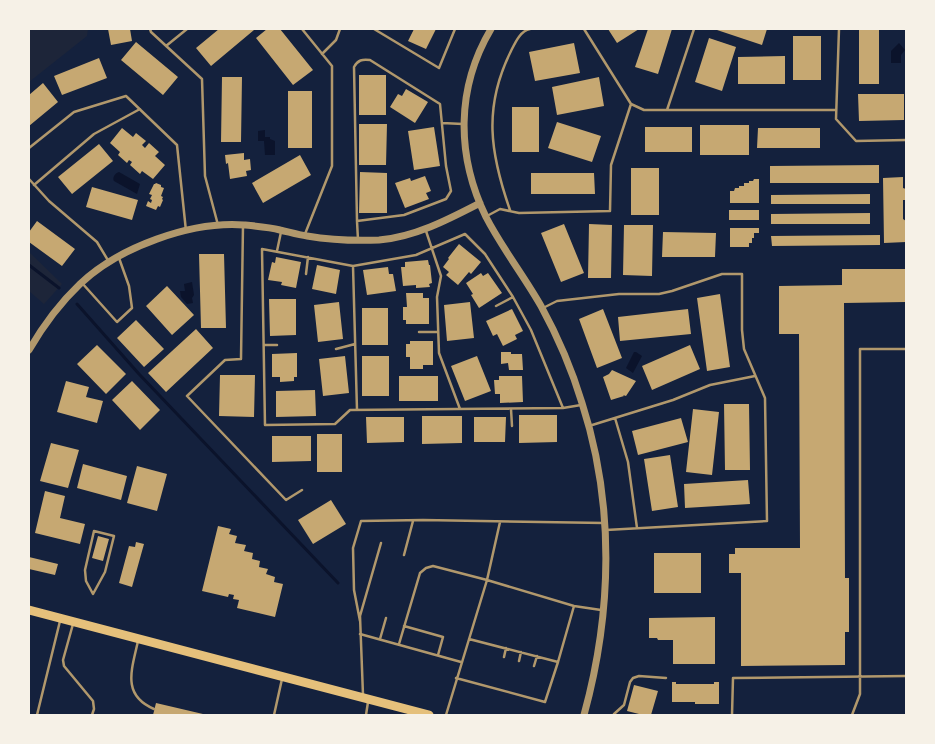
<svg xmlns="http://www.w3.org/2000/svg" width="935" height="744" viewBox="0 0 935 744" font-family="'Noto Serif',serif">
<rect width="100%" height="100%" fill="#14213d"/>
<path fill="#1d2539" d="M29,29h59l-1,7 -58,46z
M29,252l33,32 -18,20 -15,-13z"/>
<path fill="#0b132b" d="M899,43l6,7 -4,5v8h-10v-12z
M265,130v7h5v2l5,2v14h-10l-1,-14h-6v-10z
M119,172l21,12 -3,10 -23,-13c-2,-3 1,-8 5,-9z
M192,282l2,13 -2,3 1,5 -6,1 -6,-7 -1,-6h5l-1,-7z
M634,352h2l6,4 -9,17 -7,-5z"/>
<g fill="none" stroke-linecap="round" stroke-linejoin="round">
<path stroke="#0b132b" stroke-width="3" d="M29,265l30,23
M77,304l62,70 199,209"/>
</g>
<path fill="#c6a872" d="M108,29h22l2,12 -21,4z
M219,29l35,1 -43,36 -15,-18z
M267,29h13l33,41 -20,15 -37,-47z
M414,29h22l-10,20 -18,-8z
M608,29h31l-22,14z
M648,29h24l-14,45 -23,-7z
M718,29h49l-5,16 -45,-15z
M859,29h20v55h-20z
M793,36h28v44h-28z
M709,38l27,9 -14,44 -27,-9z
M136,42l42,35 -15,18 -42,-35z
M574,43l6,30 -45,8 -6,-29z
M785,56v28h-47v-27z
M99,58l8,20 -45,17 -8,-19z
M359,75h27v40h-27z
M222,77h20l-1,65h-20z
M599,77l5,29 -47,9 -5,-28z
M43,83l15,19 -29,24v-31z
M406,89l22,13 -13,21 -25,-16 8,-13 4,2z
M288,91h24v57h-24z
M858,94h46v26l-45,1z
M512,107h27v45h-27z
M557,122l44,14 -9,26 -44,-14z
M359,124h28l-1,41h-27z
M700,125h49v30h-49z
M434,127l6,39 -26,4 -6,-39z
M645,127h47v25h-47z
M122,128l11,9 3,-4 10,8 -4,4 3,3 4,-5 10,9 -4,4 10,9 -12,14 -11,-8 -2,3 -10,-9 2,-3 -3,-2 -2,3 -9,-8 2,-3 -10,-9z
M758,128h62v20h-63z
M99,144l14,17 -41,33 -14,-17z
M244,153v7l6,-1 1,11 -5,1 1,5 -17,3 -2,-16 -2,1 -1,-9z
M300,155l11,20 -48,28 -11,-20z
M879,165v18h-109v-17z
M631,168h28v47h-28z
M360,172l27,1v40h-28z
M531,173h63l1,21h-64z
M425,176l6,15 -5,2 3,6 -24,9 -10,-25 15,-5 1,3z
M903,177v11l3,1v11h-3v19l3,2v21l-22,1 -1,-65z
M754,179h5v24h-29v-12h4l1,-3h4v-2h5v-3h5v-2h4z
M156,183l5,2v2l3,1 -3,8 2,1 -1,2 1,1 -3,7 -2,-1 -2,4 -10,-4 2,-5 3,2 1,-3 -2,-1 2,-4 -3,-1 5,-10h1z
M92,187l46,13 -6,20 -46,-13z
M870,194v10h-99v-9z
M729,210h30v10h-30z
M870,213v11h-99v-10z
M37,221l38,28 -13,17 -33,-24v-10z
M564,224l20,49 -23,9 -20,-49z
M589,224l23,1 -1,53h-23z
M624,225h29l-1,51 -29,-1z
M730,228h29v5h-5v5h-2v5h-3v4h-19z
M663,232l53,1 -1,24h-53z
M880,235v10l-108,1 -1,-10z
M459,244l22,18 -10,12 -2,-2 -11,13 -12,-10 3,-3 -6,-5 6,-8 -1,-1z
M199,254h25l2,74h-25z
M276,257l25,5 -5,26 -15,-3 1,-3 -14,-2 4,-18 3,1z
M428,260l1,5h1l2,18 -3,1 1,3 -14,1v-3l-13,1 -2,-19h4v-5z
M317,265l23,5 -4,24 -24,-5z
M388,267l1,7h4l3,17 -29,4 -4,-25z
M842,269h64v33l-62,1 1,275h4v54h-4v33l-104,1v-93h-12v-19h6v-6h65l-1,-214h-20v-48l63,-1z
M481,273l2,3 5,-3 14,20 -23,15 -8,-13 2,-1 -7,-11z
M167,286l27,29 -22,20 -26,-29z
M406,293h17v5h6v26h-23v-4h-3v-13h4z
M720,294l10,73 -23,4 -10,-73z
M269,299h27v36l-26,1z
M339,302l4,37 -25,3 -4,-37z
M470,302l4,36 -27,3 -3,-36z
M362,308h26v37h-26z
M512,309l11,22 -8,4 2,4 -14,7 -6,-12 -4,2 -7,-15z
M603,309l19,49 -25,10 -18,-49z
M688,309l3,25 -71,7 -2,-24z
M136,320l28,29 -20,18 -27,-29z
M196,329l17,19 -47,44 -18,-19z
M410,341h23v24h-10v4h-13v-12h-4v-13h4z
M97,345l29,29 -20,20 -29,-30z
M690,345l10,24 -48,21 -10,-24z
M501,352h10v2h11l1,16h-14l-1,-7 -7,1z
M297,353v24h-3v4l-14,1v-5h-8v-23z
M345,356l4,37 -26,3 -4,-37z
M362,356h27v40h-27z
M477,356l14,35 -26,10 -14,-35z
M612,370l24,11 -10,15 -3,-1 1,1 -13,4 -8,-23 6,-3z
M220,375h35l-1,42 -35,-1z
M399,376h39v25h-39z
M499,376h23l1,26 -23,1v-9h-5l-1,-14h5z
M66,381l23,6 -3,10 17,4 -6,22 -40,-11z
M132,381l28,29 -20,20 -28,-30z
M315,390l1,26 -40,1v-26z
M724,404h25l1,66h-25z
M693,409l26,3 -7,63 -26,-3z
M519,415h38v27l-38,1z
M422,416h40v27l-40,1z
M366,417h38v25l-37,1z
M474,417h32l-1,25h-31z
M681,418l7,24 -50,13 -6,-24z
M317,434h25v38h-25z
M272,436h39v25l-39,1z
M51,443l28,7 -11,38 -28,-7z
M670,455l8,52 -26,4 -8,-52z
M83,464l44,12 -6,24 -44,-12z
M137,466l30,8 -10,37 -30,-8z
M748,480l2,24 -65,4 -1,-24z
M45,491l20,5 -5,22 25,6 -5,20 -45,-11z
M331,500l15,24 -33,20 -15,-24z
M218,526l13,3 -2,5 8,2 -2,7 11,2 -2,6 9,2 -1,6 8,2 -1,6 9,2 -2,5 9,3 -1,5 9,2 -8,33 -38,-9 2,-8 -6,-1 1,-4 -5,-1 -1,3 -26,-6z
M98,536l11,3 -6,22 -11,-3z
M136,542l8,2 -12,43 -13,-4 10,-37 6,1z
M654,553h47v40h-47z
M29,557l29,7 -3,11 -26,-6z
M715,617v47h-42v-24h-15l-1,-2h-8v-20z
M672,682h4v2h38v-2h5v22h-24v-2h-23z
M634,685l24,6 -7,24h-8l-16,-4z
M156,703l47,11v1h-50z"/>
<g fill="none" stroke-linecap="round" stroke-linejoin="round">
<path stroke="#b1986c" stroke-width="2.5" d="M150,29l1,3 51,47 3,97 13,49
M302,29l30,37v100l-27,68
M374,29l65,39 16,-39
M584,29l47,75 13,6h192
M839,29l-3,90 20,22 50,-1
M166,46l21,-17
M322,54l14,-14 4,-11
M667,110l27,-81
M442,123l21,1
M29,148l45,-36 52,-16 51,49 9,86
M29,179l20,22 48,41 12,20
M34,185l60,-51 46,-25
M510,210c-20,-57 -27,-103 1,-159 4,-8 9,-20 19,-22
M487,216l13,-7 19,4 91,-2 1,-46 20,-61
M357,221l47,-6 42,-16 5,-8 -5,-25 -6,-62 -70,-44c-8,-1 -12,0 -16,7l3,154 1,19
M243,225l-2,134 -16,1 -38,36 99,104 16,-10
M426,231l15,45 -4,21 2,56 21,56
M277,251l4,-19
M353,266l4,144
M306,274l2,-17
M82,283l35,39 15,-14 -3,-22 -10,-28
M496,306l17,-9
M543,308l14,-7 62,-7h40l13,-3 50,-17h20v56l2,19 21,49 2,123 -161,9
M419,332h19
M264,345h13
M336,349l19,-5
M563,408l-32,-78 -18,-33 -28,-43 -20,-20 -49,21 -63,11 -91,-17 3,176 70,-1 15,-14 213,-2 18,-3
M511,409l1,17
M615,418l13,44 9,66
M589,426l84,-26 37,-15 45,-9
M94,531l20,5 -9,36 -12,22 -7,-13 -1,-11z
M404,555l9,-34
M360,621l-6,-31 -1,-42 8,-27 62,-1 181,3
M73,624l-10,36 1,6 29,35 1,8 -2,6
M404,626l39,11 -5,18
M360,634l101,28
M380,639l6,-21
M469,639l89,23 16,-56
M138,641c-6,28 -17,54 16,68
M399,644l21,-71 6,-5 7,-2 54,14 13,-58
M504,657l2,-9
M519,661l2,-9
M534,666l3,-10
M456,678l89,24 13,-40
M363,695l-3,-79 21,-73
M614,714l10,-9 6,-23 3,-4 6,-2 27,2
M37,715l23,-94
M274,715l8,-36
M366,715l2,-13
M446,715l41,-135 87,26 27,4
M732,715l1,-37 173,-2
M852,715l8,-21v-345h46"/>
<path stroke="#b1986c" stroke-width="7" d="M491,29c-35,59 -35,126 -5,188 16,31 38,59 55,89 17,31 31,64 41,97 33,102 30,210 2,312
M29,350c14,-24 31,-47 51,-66 39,-37 111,-63 164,-59 12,1 25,2 36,5 9,2 18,5 27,6 24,4 48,5 72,4 36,-3 70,-21 101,-37"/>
<path stroke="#e5c07b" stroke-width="9" d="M29,610l400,105"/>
</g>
<rect width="935" height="744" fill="none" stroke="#f6f1e7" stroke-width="60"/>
</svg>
